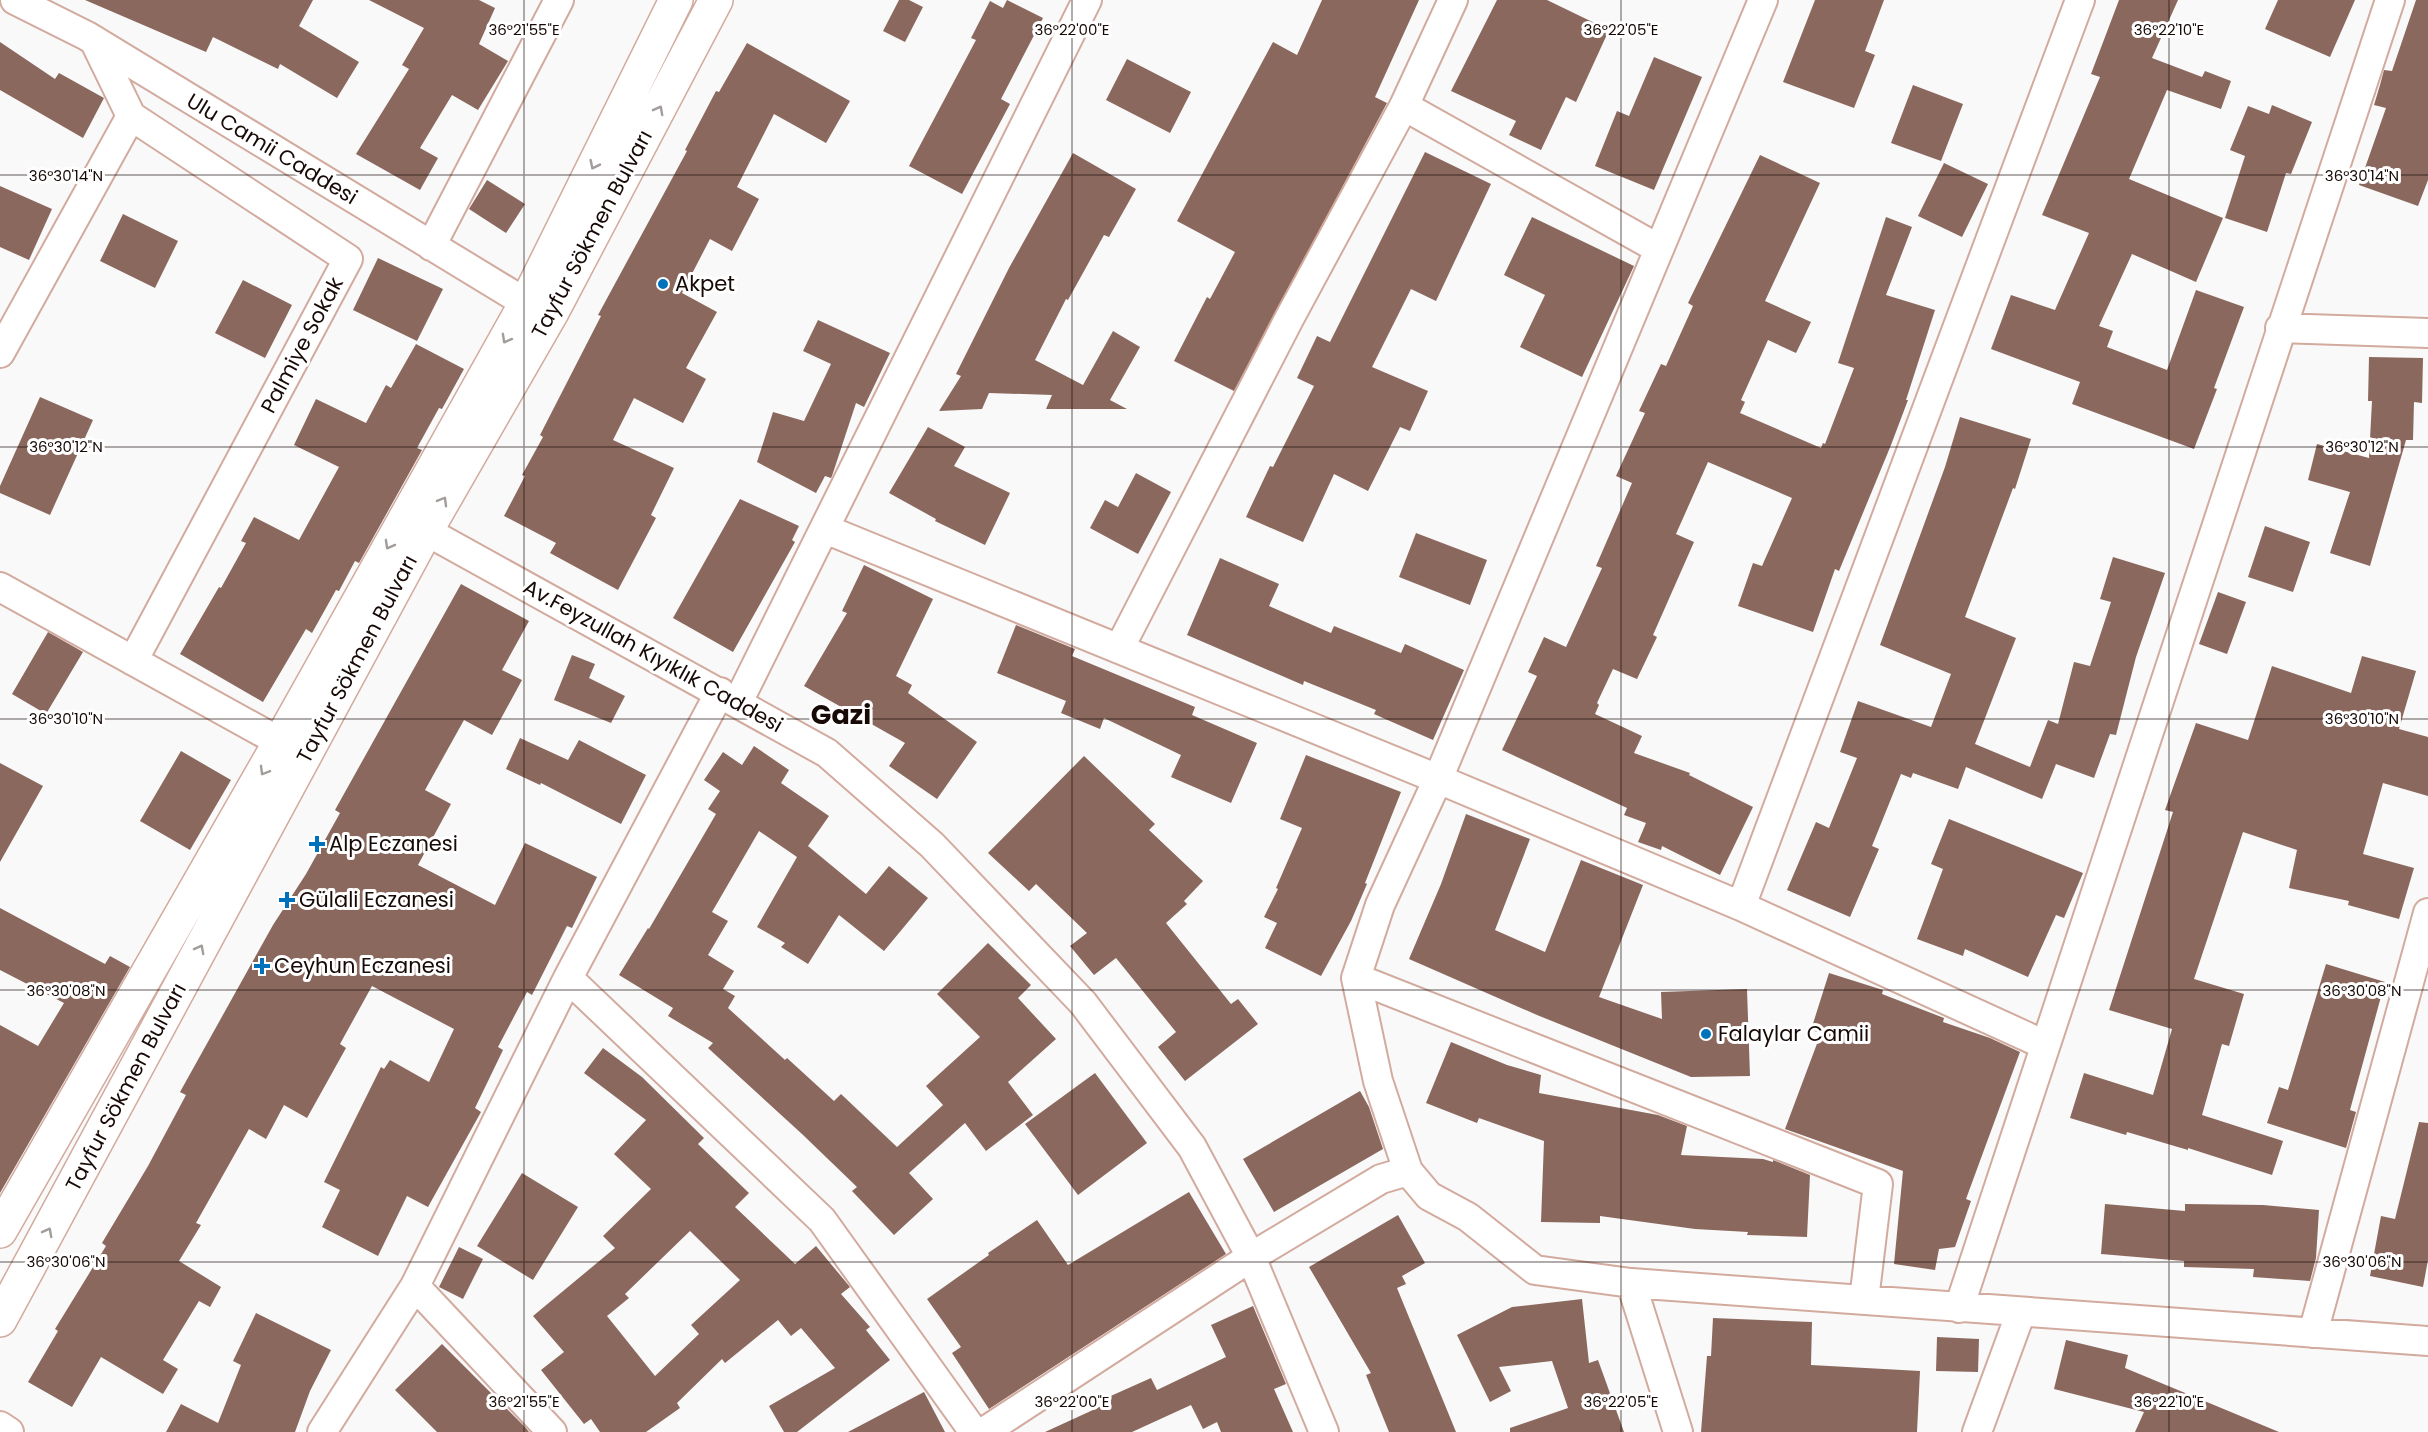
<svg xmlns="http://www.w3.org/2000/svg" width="2428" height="1432" viewBox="0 0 2428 1432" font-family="Poppins,sans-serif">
<rect width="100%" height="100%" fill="#f9f9f9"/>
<path fill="#8b685d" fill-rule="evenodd" d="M85,0h228l-14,26 60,36 -22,36 -57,-34 -2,5 -65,-32 -7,15z
M369,0h110l16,8 -16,36 29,17 -30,49 -26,-15 -32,53 18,10 -18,32 -64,-36 53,-85 -7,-4 22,-37z
M899,0h10l14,7 -18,35 -22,-11z
M1007,0l36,18 -42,81 9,5 -48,90 -53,-28 67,-126 -5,-2 19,-37 13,7z
M1322,0h97l-44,97 12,6 -153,288 -60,-30 33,-64 3,2 25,-47 -58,-31 96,-179 24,13z
M1497,0h50l62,30 -33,72 -10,-5 -25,53 -32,-15 7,-14 -65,-30z
M1815,0h69l-19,51 10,4 -21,53 -71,-26z
M2119,0h59l-26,58 50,19 3,-6 26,10 -10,28 -54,-19 -38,89 94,39 -27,64 -64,-28 -33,72 14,5 -6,16 60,23 29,-80 48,17 -30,81 3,1 -23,60 -122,-45 8,-22 -89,-33 20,-54 44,15 34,-77 -47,-18 58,-138 -9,-3z
M2278,0h77l-25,57 -65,-28z
M2416,0h12v180l-10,26 -59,-21 27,-77 -12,-3 6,-20 4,-15 8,1z
M0,42l55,37 4,-6 45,25 -21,40 -83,-48z
M747,43l103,58 -24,42 -52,-29 -37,73 22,12 -27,52 -22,-12 -28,54 35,19 -31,56 20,11 -23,44 -49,-25 -21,42 61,28 -23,47 5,3 -38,72 -68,-37 6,-10 -52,-27 21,-40 -3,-1 21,-38 -3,-2 61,-119 -3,-1 89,-164 -2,-1 31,-59 3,1z
M1654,57l48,20 -48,113 -59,-24 22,-55 12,5z
M1127,59l64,33 -21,41 -64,-33z
M1913,85l50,19 -22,57 -50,-18z
M2272,105l40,17 -21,52 -5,-1 -19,59 -42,-14 20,-62 -15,-6 18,-44 21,8z
M1425,152l66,32 -55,117 -25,-12 -39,78 56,24 -18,40 -10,-4 -32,64 -34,-17 -31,68 -57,-25 24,-51 3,1 41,-81 -17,-8 20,-42 13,6z
M1073,153l63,36 -27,48 -5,-2 -36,65 -2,-1 -31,61 48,25 30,-54 27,16 -30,53 17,9h-81l6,-14 -63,-2 -7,16 -43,2 22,-35 -5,-2 53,-106z
M1760,155l60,28 -55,118 46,21 -15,31 -28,-13 -27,60 4,2 -5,11 81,35 2,-5 2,1 29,-76 -16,-5 48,-146 26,10 -26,68 49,15 -29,90h2l-17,45 -52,126 -4,-2 -22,63 -75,-26 15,-43 9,3 30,-68 -84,-36 -32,72 18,8 -41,93 4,2 -20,42 -24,-10 -16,34 2,2 -4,9 47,22 -8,17 56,20 -1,2 64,32 -33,68 -58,-29 -1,4 -23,-8 8,-19 -22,-8 3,-7 -125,-58 35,-74 -9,-4 16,-35 22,10 36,-79 -6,-2 36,-83 -16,-7 29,-63 -6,-2 22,-47 5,2 27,-60 -5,-3z
M1944,163l44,21 -26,53 -44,-21z
M487,180l38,24 -19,29 -37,-24z
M0,186l52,23 -23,51 -29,-13z
M123,214l55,27 -23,47 -55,-27z
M1532,217l102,49 -52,111 -62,-30 25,-52 -41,-20z
M378,258l65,31 -26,52 -64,-31z
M243,280l49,25 -27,53 -50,-25z
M818,320l72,33 -26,54 -8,-4 -24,73 -1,2 -6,-2 -9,17 -59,-31 16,-50 31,9 27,-57 -28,-13z
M416,344l48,25 -22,40 -3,-1 -22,40 5,2 -63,113 -4,-2 -16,30 -3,-1 -24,43 -6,-4 -43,73 -83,-48 39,-67 2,1 25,-45 -5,-2 13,-24 45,23 40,-73 -45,-22 22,-46 50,24 20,-38 5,3z
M2369,357l54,1 -1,45 -8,-1 -1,38h-7l-36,126 -40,-13 20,-61 -42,-12 9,-36 52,14 3,-57h-4z
M40,397l53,23 -43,95 -50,-22v-7z
M1960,417l71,22 -16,50 -2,-1 -48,129 51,21 -41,106 55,23 18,-47 10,4 16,-62 16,4 21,-64 -11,-3 13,-42 52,16 -29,84 -20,78 -6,-1 -16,44 -38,-14 -14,35 -76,-32 -8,22 -45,-16 -2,5 -10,-4 -29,72 7,3 -29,68 -63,-27 29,-68 13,6 28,-70 -17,-6 18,-51 73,26 20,-53 -71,-29 65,-178z
M928,427l37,20 -11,19 56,27 -25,52 -50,-24 1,-2 -47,-26z
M1136,473l35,19 -33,62 -48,-26 15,-28 13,7z
M740,499l59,27 -7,14 3,2 -62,110 -60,-34z
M2265,526l45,16 -17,50 -45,-15z
M1416,533l71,27 -17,45 -71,-28z
M1220,558l59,26 -10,22 62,27 3,-7 67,27 4,-9 59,26 -31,70 -59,-26 2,-4 -72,-29 -1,4 -116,-50z
M864,565l69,34 -37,77 16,9 -4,8 69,49 -40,57 -48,-33 16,-23 -101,-57 43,-73 -5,-2z
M461,584l68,37 -27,49 20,10 -30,55 -28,-15 -39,70 26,14 -33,61 77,40 30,-62 72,34 -25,51 -5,-2 -35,69 -5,-3 -29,55 5,3 -28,58 6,4 -53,95 -21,-11 -29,60 -56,-29 18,-37 -16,-8 57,-115 3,2 6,-9 39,22 25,-53 -82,-43 -32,58 6,4 -39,70 -23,-13 -18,34 -17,-10 -53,94 5,2 -22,36 42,26 -11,20 -11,-6 -36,59 15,9 -15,25 -62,-37 -29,50 -44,-25 30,-51 -3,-2 51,-83 -4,-3 46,-77 38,-71 -6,-3 93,-167 33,-51 34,-61 -5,-3z
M2218,592l28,10 -19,52 -28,-10z
M1016,625l59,24 -3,7 123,51 -3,8 65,28 -26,60 -60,-26 10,-22 -77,-37 -4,11 -39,-16 5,-12 -69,-28z
M48,632l35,20 -37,62 -34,-20z
M572,655l23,9 -6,14 36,18 -14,27 -57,-23z
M2362,656l54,15 -17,58 29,8v59l-45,-13 -20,71 51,14 -15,51 -51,-14 1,-4 -60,-13 8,-38 -54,-18 -49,147 50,15 -15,52 -7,-2 -20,71 81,26 -11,34 -84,-27v2l-61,-18 -1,3 -56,-17 14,-45 69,22 19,-66 -63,-19 64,-198 -8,-2 31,-87 52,17 24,-74 79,27z
M520,738l48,22 11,-20 67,35 -25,49 -80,-41 -1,2 -34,-16z
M754,746l35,24 -8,13 48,33 -21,30 58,48 23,-28 39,32 -44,53 -45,-36 -31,49 -27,-17 4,-4 -28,-16 40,-70 -38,-26 -47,81 16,9 -20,34 26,16 -11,18 12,7 -7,12 57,52 2,-2 47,43 7,-7 56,53 46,-42 -17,-19 54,-49 -43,-43 51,-51 43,42 -13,13 38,41 -48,43 25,33 -47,36 -21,-28 -56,50 24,26 -39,36 -42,-44 5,-4 -55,-53 -94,-86 5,-5 -45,-27 5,-8 -54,-33 29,-47 1,1 67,-115 -8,-5 12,-18 -16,-11 19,-28 19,13z
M181,751l50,29 -41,70 -50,-29z
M1306,755l95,37 -36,91 2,1 -16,37 -30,55 -56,-28 12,-25 -13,-6 14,-28 -2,-1 26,-60 -22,-9z
M1084,756l71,68 -6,6 54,51 -19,20 3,3 -21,19 65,81 7,-5 20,25 -73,57 -27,-34 18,-15 -60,-74 -22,17 -24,-29 17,-13 -51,-49 -7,7 -41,-38z
M0,763l43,23 -43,76z
M1466,814l64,25 -35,91 50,22 36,-92 62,25 -44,112 63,22 -1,-27 86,-3 3,87 -59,1 -154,-62 -128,-56 32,-75z
M1949,819l134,54 -19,45 -8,-3 -28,62 -63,-28 -2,7 -46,-17 26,-70 -12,-5z
M0,908l105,56 5,-8 20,11 -130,226v-168l38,21 26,-43 -64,-33z
M2326,964l59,18 -35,128 6,2 -10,36 -79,-25 12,-36 9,3z
M1829,973l54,17 -1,4 62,24 -1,4 47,16 30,14 -54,147 5,2 -16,46 -16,2 -4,21 -41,-6 9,-93 -118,-42 36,-96 -10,-3z
M1451,1042l56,23 34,10 -2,18 119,22 29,11 -6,29 82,4 10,3v-2l37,15 -3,62 -60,-2 1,-3 -53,-3 -95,-13v7l-59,-1 3,-81 -65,-23 -2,5 -51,-20z
M603,1048l39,29 62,61 -6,6 51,49 -14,14 60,57 21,-18 34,41 -9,7 29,33 -4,3 24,30 -93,72h-13l-15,-26 66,-38 -34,-40 -10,8 -13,-16 -53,43 -3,-4 -45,44 3,5 -34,24h-46l-9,-13 -7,5 -43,-54 23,-18 -31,-36 82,-68 -12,-12 48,-47 -37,-35 32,-34 -62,-47zM690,1231l50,49 -49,45 8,9 -44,42 -48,-60 22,-18 -4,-4z
M1095,1073l52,70 -69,52 -53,-71z
M1360,1091l9,16 14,42 -109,63 -31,-53z
M2419,1122l9,1v137l-5,27 -53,-11 11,-60 14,3z
M522,1173l56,34 -45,73 -56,-34z
M1189,1192l37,62 -237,155 -37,-56 9,-6 -34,-48 62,-44 -1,-2 49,-33 31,45z
M2105,1204l80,7v-7l78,1 56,5 -3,48 -6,23 -57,-4 1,-8 -70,-2v-6l-83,-7z
M1398,1215l27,48 -23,13 4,8 -9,4 59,144h-67l-23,-57 5,-2 -62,-106z
M459,1247l24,12 -20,40 -24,-12z
M1582,1299l7,64 9,-3 26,72h-114v-4l58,-20 -16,-47 -53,6 12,24 -21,11 -33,-67 55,-28z
M1253,1306l33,78 -12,5 19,43h-72l-4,-10 -14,7 -12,-24 -59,27h-87l61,-28 -2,-5 47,-21 6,12 69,-33 -15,-32z
M256,1313l75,37 -21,41 -15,41h-129l15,-28 37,19 23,-58 -8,-4z
M1713,1318l99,4 -1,43 109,6 -3,61h-216l6,-76h4z
M1937,1337l42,2 -1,33 -42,-1z
M2066,1340l62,15 -3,13 154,64h-144l9,-20 -90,-23z
M442,1344l84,84 3,4h-92l-42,-42z
M924,1392l21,40h-97z"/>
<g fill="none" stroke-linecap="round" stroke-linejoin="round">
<g stroke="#d2aa9e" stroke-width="32">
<path id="minor" d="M15,0l72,36 439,267
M1404,106l255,143
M131,116l217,143 -215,402
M431,246l128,-246
M2280,328l148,5
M0,353l131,-237 -37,-76
M825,529l613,250 303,127 304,139
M426,531l401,222 105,92 151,158 109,144 59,110 73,175
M0,587l280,155
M1119,649l170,-330 115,-213 49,-106
M738,702l349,-702
M1741,906l339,-906
M568,978l254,242 152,212
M1356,978l522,206 -14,116
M1408,1171l-30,-90 -22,-103 24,-73 58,-126 325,-779
M1631,1283l47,149
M415,1286l137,146
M1959,1308l431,-1308
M2313,1333l115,-420
M0,1426l9,6
M322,1432l93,-146 153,-308 152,-286
M984,1432l267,-175 130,-78 27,-8 21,25 39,21 67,53 96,13 797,58
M1977,1432l44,-120"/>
</g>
<g stroke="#d2aa9e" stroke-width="36">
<path id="major" d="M0,1231l280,-489 246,-439 150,-303
M0,1320l426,-789 126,-219 164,-312"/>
</g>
<use href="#minor" stroke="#fff" stroke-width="28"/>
<use href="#major" stroke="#fff" stroke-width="33"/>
</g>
<defs><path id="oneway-chevron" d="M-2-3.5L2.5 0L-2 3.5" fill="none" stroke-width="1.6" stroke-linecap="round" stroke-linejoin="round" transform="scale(1.5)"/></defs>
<g stroke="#a29d9b">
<use href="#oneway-chevron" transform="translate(659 110) rotate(-62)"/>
<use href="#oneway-chevron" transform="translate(594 165) rotate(116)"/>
<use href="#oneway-chevron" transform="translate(506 339) rotate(119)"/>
<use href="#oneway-chevron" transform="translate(443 501) rotate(-60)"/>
<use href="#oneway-chevron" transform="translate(389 545) rotate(119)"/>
<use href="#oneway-chevron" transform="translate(264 771) rotate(120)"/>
<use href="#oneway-chevron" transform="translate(200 949) rotate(-62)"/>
<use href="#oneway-chevron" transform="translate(48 1232) rotate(-62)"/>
</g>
<path fill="none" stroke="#160906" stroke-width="1.5" stroke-opacity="0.45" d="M524,0v1432M1072,0v1432M1621,0v1432M2169,0v1432M0,175h2428M0,447h2428M0,719h2428M0,990h2428M0,1262h2428"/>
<g fill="#0072bc" stroke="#fff" stroke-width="2">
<circle cx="663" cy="284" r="6"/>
<path d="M314 835h6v6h6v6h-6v6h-6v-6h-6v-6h6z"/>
<path d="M284 891h6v6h6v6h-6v6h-6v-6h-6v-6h6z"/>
<path d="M259 957h6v6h6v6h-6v6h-6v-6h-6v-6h6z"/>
<circle cx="1706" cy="1034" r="6"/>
</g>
<g text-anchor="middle" stroke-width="6" stroke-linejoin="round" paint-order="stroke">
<g font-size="21" fill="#160906" stroke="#fff">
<text transform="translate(272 149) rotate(31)" y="7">Ulu Camii Caddesi</text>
<text transform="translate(592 234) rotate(-62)" y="7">Tayfur Sökmen Bulvarı</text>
<text transform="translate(302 345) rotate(-62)" y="7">Palmiye Sokak</text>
<text transform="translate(653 656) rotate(29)" y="7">Av.Feyzullah Kıyıklık Caddesi</text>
<text transform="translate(357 659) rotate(-62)" y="7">Tayfur Sökmen Bulvarı</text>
<text transform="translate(126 1087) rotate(-62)" y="7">Tayfur Sökmen Bulvarı</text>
</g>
<g font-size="21" fill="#160906" stroke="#fff" text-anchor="start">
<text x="675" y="291">Akpet</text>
<text x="329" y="851">Alp Eczanesi</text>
<text x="299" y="907">Gülali Eczanesi</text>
<text x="274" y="973">Ceyhun Eczanesi</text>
<text x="1718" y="1041">Falaylar Camii</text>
</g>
<g font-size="27" font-weight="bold" fill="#160906" stroke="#fff">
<text x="841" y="724">Gazi</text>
</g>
</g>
<g font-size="15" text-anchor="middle" fill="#160906" stroke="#fff" stroke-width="6" stroke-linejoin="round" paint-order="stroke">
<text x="524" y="35">36°21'55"E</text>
<text x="1072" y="35">36°22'00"E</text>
<text x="1621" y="35">36°22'05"E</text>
<text x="2169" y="35">36°22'10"E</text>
<text x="66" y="181">36°30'14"N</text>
<text x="2362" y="181">36°30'14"N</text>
<text x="66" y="452">36°30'12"N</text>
<text x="2362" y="452">36°30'12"N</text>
<text x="66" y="724">36°30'10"N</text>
<text x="2362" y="724">36°30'10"N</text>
<text x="66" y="996">36°30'08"N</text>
<text x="2362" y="996">36°30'08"N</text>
<text x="66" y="1267">36°30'06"N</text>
<text x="2362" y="1267">36°30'06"N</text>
<text x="524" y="1407">36°21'55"E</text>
<text x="1072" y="1407">36°22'00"E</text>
<text x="1621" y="1407">36°22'05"E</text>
<text x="2169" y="1407">36°22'10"E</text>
</g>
</svg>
